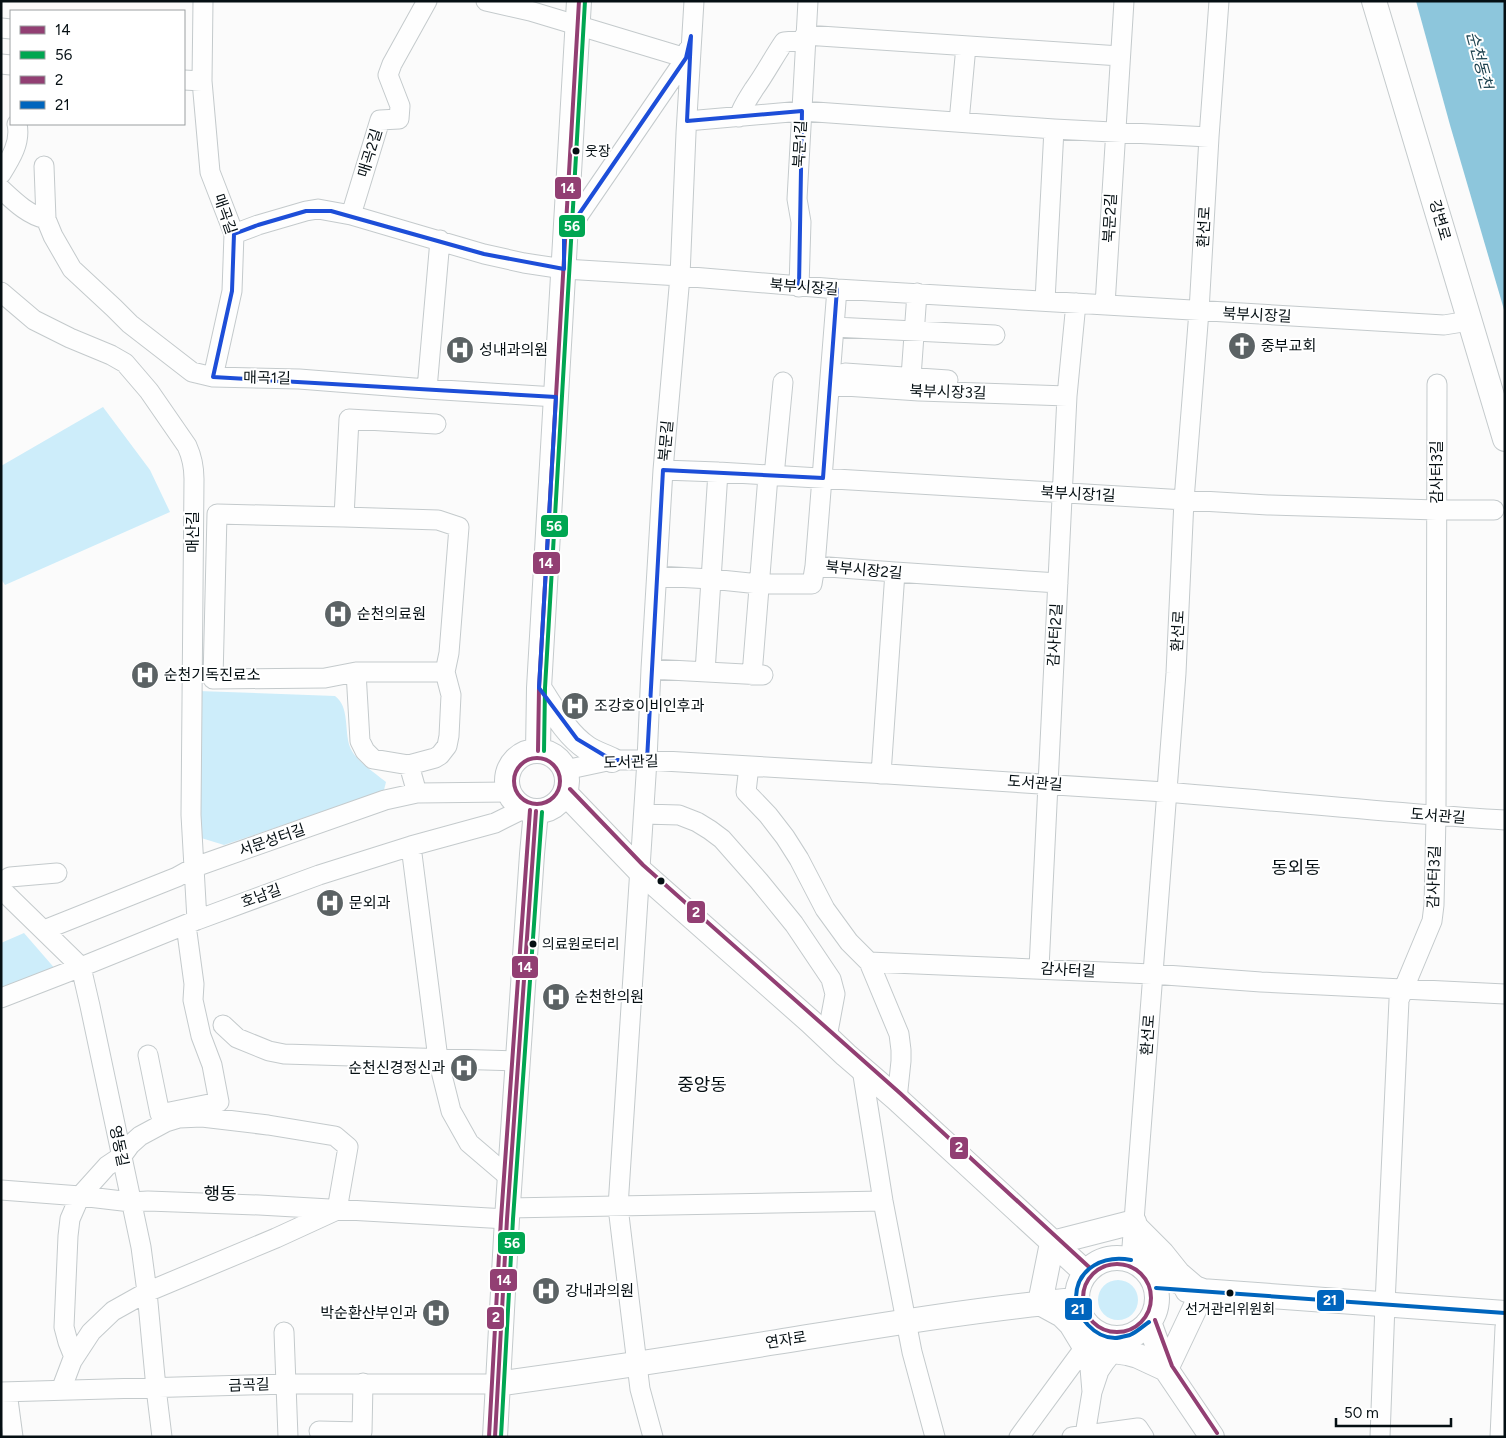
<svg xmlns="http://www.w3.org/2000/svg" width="1506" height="1438" viewBox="0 0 1506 1438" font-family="Figtree,'Noto Sans KR',sans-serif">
<rect width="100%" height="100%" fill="#fbfbfb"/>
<path fill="#cdedfa" d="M103,407l47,63 20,42 -165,73 -4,-6v-113z
M198,691l137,5c15,11 9,35 15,51 4,12 26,27 36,35l-2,8 -118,41 -42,14 -26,-8z
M24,933l33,38 -56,26v-54z
M1098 1300a20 20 0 1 1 40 0a20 20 0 1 1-40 0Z"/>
<path fill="#8dc6dc" d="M1416,1h89v312l-55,-188z"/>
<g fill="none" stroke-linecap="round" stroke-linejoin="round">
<g stroke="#c4cacc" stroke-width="21">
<path id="minor" d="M203,1l-1,80 8,91 24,62 -2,57 -19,86
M486,1l44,10 156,47
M1,28l10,1
M805,35l315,21
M1,64l10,1
M184,80l18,1
M739,117c4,-12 9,-18 15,-28 11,-15 19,-31 30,-47l21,-2
M687,121l115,-10 252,18 155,8
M959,122l7,-76
M44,166l2,53 7,17 19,33 42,39 16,16 62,48 21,5 86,2 128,10 129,8
M1,174c10,-16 20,-32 16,-50
M1,189c14,13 27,26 45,30
M351,215l29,-95 19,-1 1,-13 -12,-31 4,-11 35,-63
M234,234l24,-9 48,-14 12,-2 33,6 133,39 40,9 40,6 116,7 157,13 607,36 25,-4
M565,235l121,-177 2,-8
M799,287l2,-65 -4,-23 11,-198
M1,292l33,28 36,18 41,17 14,8 24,28 38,55c5,11 7,21 7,33l-3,336 6,105
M1045,301l9,-172
M1105,305l19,-304
M834,327l161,8
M845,373l103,7
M911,377l6,-84
M830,385l89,6 148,5
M427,389l13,-149
M436,424l-87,-5 -5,98 94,3 21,7 -10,126 -4,19
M663,470l55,2 550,33 169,5h57
M774,476l9,-94
M344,517l-127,-3 -4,165 112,-1 31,-6
M815,566l80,6 163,11
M657,576l54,3 48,5h53l3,-18 22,-277
M651,669l112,6
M705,672l13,-200
M752,675l16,-199
M409,765l-36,-6 -8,-8 -5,-10 -4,-69h89l6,23 -2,41 -2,10 -7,9 -5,3 -26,7 8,28
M749,766l-3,26 22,23 17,22 14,22 26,50 24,33 20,20 30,72 2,16v11l-4,38
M565,770l47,-10h35c173,10 345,20 518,32 113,9 226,21 340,28
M881,774l14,-202
M644,814l35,1 18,7 13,8 12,9 37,42 35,43 37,55 4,15 -8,43
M411,846l27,213 13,52 18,32 41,35
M1,882l9,-5 47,-4
M1,889l80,78 9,39 51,241 6,45 9,96 6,49
M44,930l133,-53 18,-10 190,-67 32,-7 92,-1
M869,962l283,12 109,8 244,12
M1039,968l28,-572 9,-93
M1,998l80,-31 116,-47 122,-45 92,-29 84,-23 30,-15
M223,1025l14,13 32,13 15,3 234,7
M148,1055l12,59 59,-12 -7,-37 -11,-29 -8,-36 1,-16 -8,-59
M862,1069l21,132 23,120 6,31 23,85
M1,1190l79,6 51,6 17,-1 111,4 248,14
M508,1208l375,-7
M1134,1222l30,30 16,20 14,12
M1131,1260l45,-587 8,-173 15,-189 10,-174 10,-136
M284,1332l4,105
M1085,1347l5,21 2,24 7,-21 6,-9 20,-25
M61,1390l11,-29 19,-29 22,-21 34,-19 129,-54 61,-28 11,-63 -13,-11 -67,-11 -66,-8 -23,1 -13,4 -26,14 -10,9 -8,11 -15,10 -27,30 -10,23 -2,17 -4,91 4,15 6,15
M1,1392l286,-8h210
M7,1392l6,45
M319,1431l43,1 1,-49
M1085,1435l7,-43
M653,1437l-13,-48 -22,-182 29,-447 4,-91 12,-199 17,-194 6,-143 8,-132
M1019,1437l66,-90 14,-13
M1072,1437l66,-9 6,9
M1380,1437l5,-133 14,-304 33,-79 2,-16 2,-89 1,-432
M1500,1437l5,-110"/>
</g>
<g stroke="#c4cacc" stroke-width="26">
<path id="major" d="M1374,1l131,438
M539,688c14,21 27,46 48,60 7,5 17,8 25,12
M538,751l1,-63 40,-687
M507 781a30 30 0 1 1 60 0a30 30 0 1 1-60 0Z
M565,793l74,77 172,152 35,33 51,44 188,173
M1134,1222c3,11 4,24 9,34 8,17 43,29 60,35l-37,78 -28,-13 -11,-3 -42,-6 -14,-23 -9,-9 -22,-12 12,-60z
M1077 1298a40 40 0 1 1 80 0a40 40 0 1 1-80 0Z
M1187,1290l318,23
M1149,1322l17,47 46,68
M497,1384c93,-13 187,-27 280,-42 99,-16 199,-33 299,-42
M495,1437l12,-218 25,-365 4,-43"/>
</g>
<use href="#minor" stroke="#fefefe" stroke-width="19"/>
<use href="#major" stroke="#fefefe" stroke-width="24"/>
<g stroke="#fff" stroke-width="8">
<path id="bus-1" d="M538,751l1,-63 40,-687
M495,1437l12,-218 29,-408"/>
</g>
<g stroke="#fff" stroke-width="8">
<path id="bus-2" d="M544,751l1,-63 40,-687
M501,1437l12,-218 29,-407"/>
</g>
<g stroke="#fff" stroke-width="8">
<path id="bus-3" d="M514 781a23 23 0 1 1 46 0a23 23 0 1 1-46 0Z
M570,789l73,76 258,229 188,173
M1083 1298a34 34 0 1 1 68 0a34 34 0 1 1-68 0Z
M1155,1320l17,46 45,67
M489,1437l12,-218 29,-409"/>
</g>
<g stroke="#fff" stroke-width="8">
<path id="bus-4" d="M1131,1260c-26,-5 -54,7 -55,37 0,20 19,41 39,41 4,0 11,-2 15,-3 7,-3 13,-9 19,-13
M1156,1288l349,25"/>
</g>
<use href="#bus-1" stroke="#923f73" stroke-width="4"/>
<use href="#bus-2" stroke="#00a651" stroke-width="4"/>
<use href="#bus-3" stroke="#923f73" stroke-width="4"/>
<use href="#bus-4" stroke="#0065bd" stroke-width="4"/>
</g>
<path fill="none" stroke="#1d4ed8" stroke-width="4" stroke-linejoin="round" d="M691,36l-4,85 115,-10 -3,176 38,2 -14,189 -160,-8 -16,290h-35l-35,-21 -38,-51 17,-291 -343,-20 19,-86 2,-57 24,-9 48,-14h25l153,43 80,15v-33l122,-178z"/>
<defs>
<g id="church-disc" transform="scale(1.4375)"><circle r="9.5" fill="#5b6264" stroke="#fff"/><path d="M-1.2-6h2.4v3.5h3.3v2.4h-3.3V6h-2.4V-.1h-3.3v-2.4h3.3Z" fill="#fff"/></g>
<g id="hospital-disc" transform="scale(1.4375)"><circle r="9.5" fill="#5b6264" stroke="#fff"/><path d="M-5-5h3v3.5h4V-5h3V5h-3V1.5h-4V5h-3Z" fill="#fff"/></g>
</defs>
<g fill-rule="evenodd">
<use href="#church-disc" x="1242" y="346"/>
<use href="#hospital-disc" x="460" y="350"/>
<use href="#hospital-disc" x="338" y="614"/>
<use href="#hospital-disc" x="145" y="675"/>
<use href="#hospital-disc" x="575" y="706"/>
<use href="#hospital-disc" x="330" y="903"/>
<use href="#hospital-disc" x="556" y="997"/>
<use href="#hospital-disc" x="464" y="1068"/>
<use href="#hospital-disc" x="546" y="1291"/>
<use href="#hospital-disc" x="436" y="1313"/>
</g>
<g fill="#050f13" stroke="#fff" stroke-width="2">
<circle cx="576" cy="151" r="4.5"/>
<circle cx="661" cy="881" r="4.5"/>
<circle cx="533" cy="944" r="4.5"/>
<circle cx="1230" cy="1293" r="4.5"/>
</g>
<g text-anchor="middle" stroke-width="4" stroke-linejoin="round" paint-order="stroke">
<g font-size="14" fill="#050f13" stroke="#fff" text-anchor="start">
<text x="585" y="156">웃장</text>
<text x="542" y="949">의료원로터리</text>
<text x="1230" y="1314" text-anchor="middle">선거관리위원회</text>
</g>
<g font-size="15" fill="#050f13" stroke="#fff">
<text transform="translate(800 144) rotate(-87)" y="5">북문1길</text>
<text transform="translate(370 153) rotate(-73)" y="5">매곡2길</text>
<text transform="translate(225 214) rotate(71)" y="5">매곡길</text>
<text transform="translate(1110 218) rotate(-87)" y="5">북문2길</text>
<text transform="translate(1440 220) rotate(74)" y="5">강변로</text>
<text transform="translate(1204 227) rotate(-87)" y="5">환선로</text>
<text transform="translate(804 287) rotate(4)" y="5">북부시장길</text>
<text transform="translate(1257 315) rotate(3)" y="5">북부시장길</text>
<text transform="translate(267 378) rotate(1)" y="5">매곡1길</text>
<text transform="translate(948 392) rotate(2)" y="5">북부시장3길</text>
<text transform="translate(666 441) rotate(-85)" y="5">북문길</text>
<text transform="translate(1437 472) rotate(-90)" y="5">감사터3길</text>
<text transform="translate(1078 494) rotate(3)" y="5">북부시장1길</text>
<text transform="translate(193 532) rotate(-90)" y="5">매산길</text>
<text transform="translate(864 570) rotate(5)" y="5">북부시장2길</text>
<text transform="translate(1178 631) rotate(-87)" y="5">환선로</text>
<text transform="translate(1055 635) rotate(-87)" y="5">감사터2길</text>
<text transform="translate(631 762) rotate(-2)" y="5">도서관길</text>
<text transform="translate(1035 783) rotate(4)" y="5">도서관길</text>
<text transform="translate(1438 816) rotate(4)" y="5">도서관길</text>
<text transform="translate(272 840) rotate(-19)" y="5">서문성터길</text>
<text transform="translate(1434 877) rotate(-88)" y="5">감사터3길</text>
<text transform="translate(261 896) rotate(-20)" y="5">호남길</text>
<text transform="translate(1068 970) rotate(3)" y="5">감사터길</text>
<text transform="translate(1148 1035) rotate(-86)" y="5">환선로</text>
<text transform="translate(119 1146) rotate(78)" y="5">영동길</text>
<text transform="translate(786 1340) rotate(-9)" y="5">연자로</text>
<text transform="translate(249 1385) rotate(-2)" y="5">금곡길</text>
</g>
<g font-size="15" fill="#050f13" stroke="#fff" text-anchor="start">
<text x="1261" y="351">중부교회</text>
<text x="479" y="355">성내과의원</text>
<text x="357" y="619">순천의료원</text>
<text x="164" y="680">순천기독진료소</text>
<text x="594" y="711">조강호이비인후과</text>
<text x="349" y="908">문외과</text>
<text x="575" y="1002">순천한의원</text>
<text x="445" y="1073" text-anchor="end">순천신경정신과</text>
<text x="565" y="1296">강내과의원</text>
<text x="417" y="1318" text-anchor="end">박순환산부인과</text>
</g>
<g font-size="16" font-style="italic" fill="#1d424f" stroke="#fff">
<text transform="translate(1480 60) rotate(75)" y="6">순천동천</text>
</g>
<g font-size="18" fill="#050f13" stroke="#fff">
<text x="1296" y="874">동외동</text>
<text x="702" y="1091">중앙동</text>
<text x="220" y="1200">행동</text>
</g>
</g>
<g stroke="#fff" stroke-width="2">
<rect x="554" y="176" width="28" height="24" rx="5" fill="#923f73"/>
<rect x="558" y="214" width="28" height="24" rx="5" fill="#00a651"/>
<rect x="540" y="514" width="29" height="24" rx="5" fill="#00a651"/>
<rect x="532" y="551" width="29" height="24" rx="5" fill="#923f73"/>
<rect x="686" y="900" width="20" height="24" rx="5" fill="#923f73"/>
<rect x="511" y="955" width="28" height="24" rx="5" fill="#923f73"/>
<rect x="949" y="1136" width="20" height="24" rx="5" fill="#923f73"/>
<rect x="497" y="1231" width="29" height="24" rx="5" fill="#00a651"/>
<rect x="489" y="1268" width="29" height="24" rx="5" fill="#923f73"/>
<rect x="1316" y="1289" width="29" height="23" rx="5" fill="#0065bd"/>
<rect x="1064" y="1297" width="29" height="24" rx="5" fill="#0065bd"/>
<rect x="486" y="1306" width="19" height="24" rx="5" fill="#923f73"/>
</g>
<g font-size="14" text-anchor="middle" font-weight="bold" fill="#fff">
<text x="568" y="193">14</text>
<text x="572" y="231">56</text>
<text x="554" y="531">56</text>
<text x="546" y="568">14</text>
<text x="696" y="917">2</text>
<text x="525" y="972">14</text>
<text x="959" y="1152">2</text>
<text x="512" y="1248">56</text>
<text x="504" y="1285">14</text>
<text x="1330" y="1305">21</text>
<text x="1078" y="1314">21</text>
<text x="496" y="1322">2</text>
</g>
<rect width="1506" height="1438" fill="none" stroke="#050f13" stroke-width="5"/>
<rect x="10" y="10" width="175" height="115" fill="#ffffff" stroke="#9b9fa1"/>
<rect x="20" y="26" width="25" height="8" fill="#923f73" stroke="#9b9fa1"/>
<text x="55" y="35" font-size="15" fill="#050f13">14</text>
<rect x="20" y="51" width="25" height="8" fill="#00a651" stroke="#9b9fa1"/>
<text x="55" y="60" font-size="15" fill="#050f13">56</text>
<rect x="20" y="76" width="25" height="8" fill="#923f73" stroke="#9b9fa1"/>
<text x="55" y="85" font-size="15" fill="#050f13">2</text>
<rect x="20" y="101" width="25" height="8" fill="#0065bd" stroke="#9b9fa1"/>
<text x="55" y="110" font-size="15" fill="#050f13">21</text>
<path d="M1336 1418v8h115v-8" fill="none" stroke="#050f13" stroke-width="2.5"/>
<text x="1344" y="1418" font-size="15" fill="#050f13" stroke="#ffffff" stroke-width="4" paint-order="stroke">50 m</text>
</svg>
